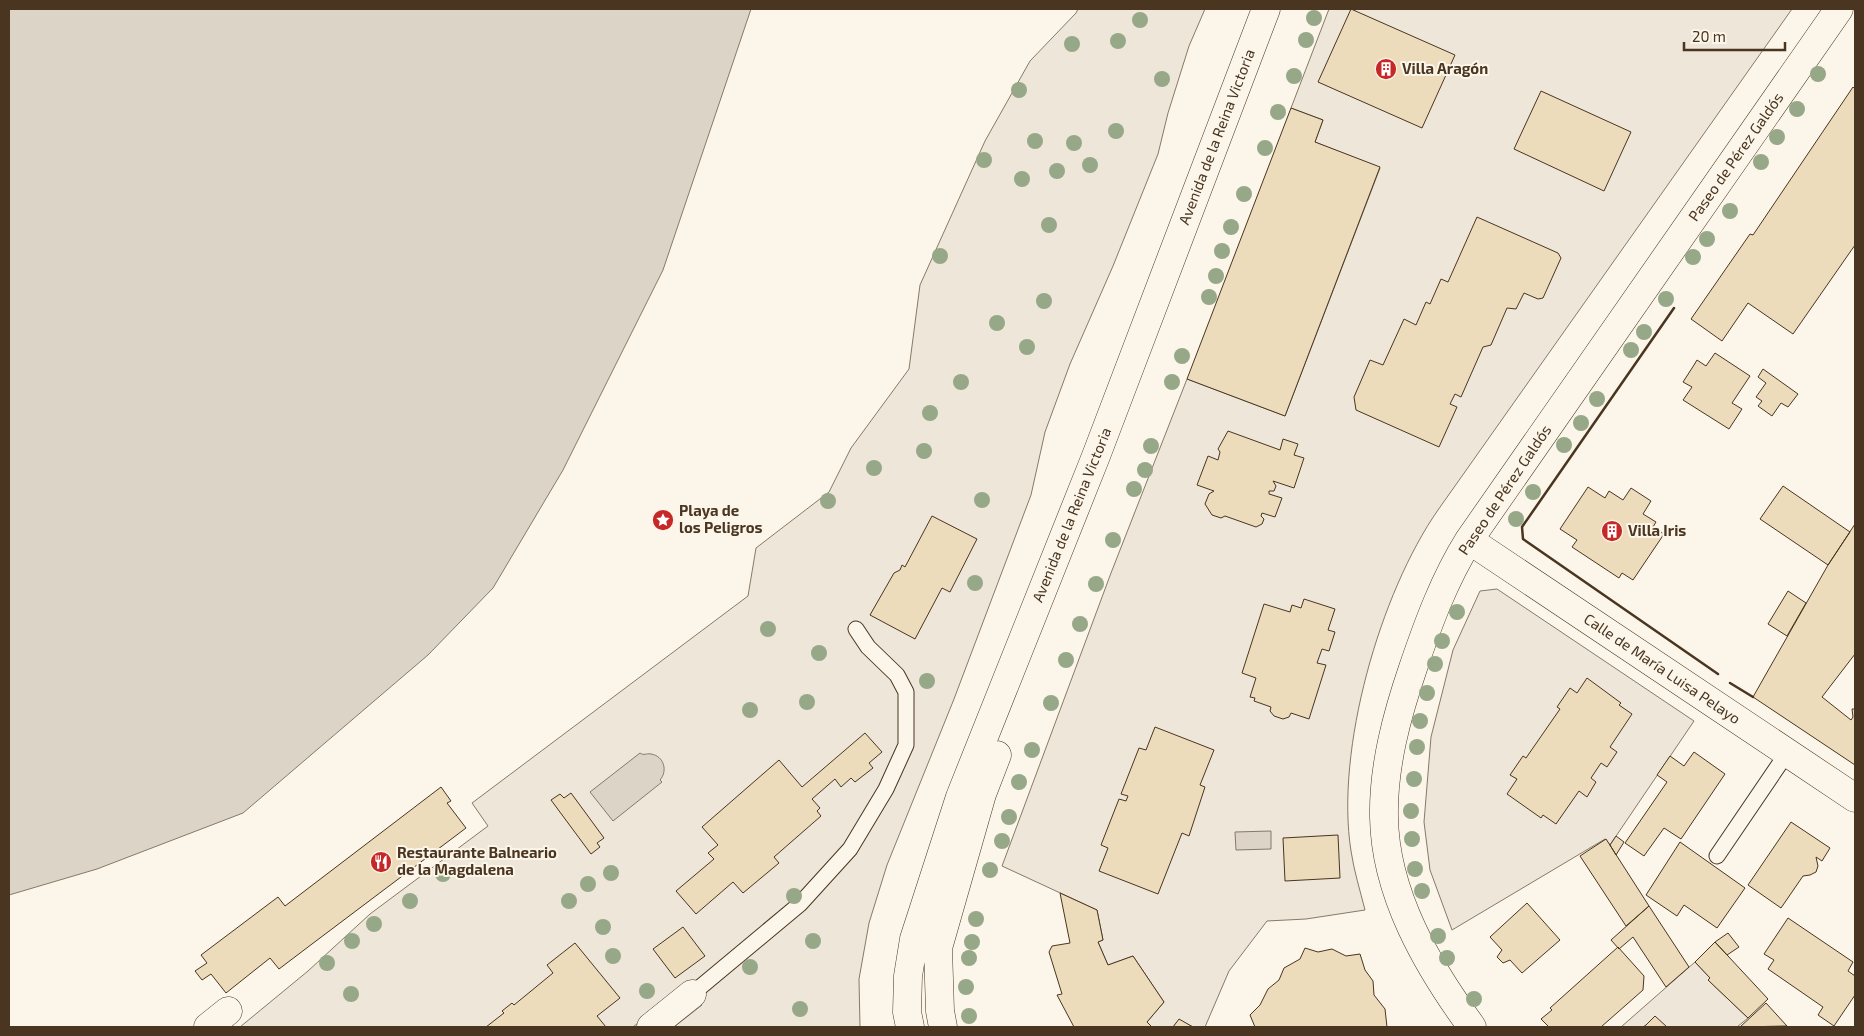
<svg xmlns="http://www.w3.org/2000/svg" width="1864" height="1036" viewBox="0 0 1864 1036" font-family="'Exo 2',sans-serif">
<rect width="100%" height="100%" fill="#fbf6e9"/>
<path fill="#ede6d9" stroke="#887966" d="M1078,9h127l-16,37 -21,67 -10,41 -45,112 -43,98 -25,68 -14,63 -77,204 -67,166 -18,58 -10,56 1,48h-186l28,-22 -17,-20 -52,42h-393l68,-56 62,-57 118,-88 -16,-23 276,-207 8,-48 73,-56 22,-44 58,-79 11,-84 65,-144 45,-80 46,-48z
M1329,9h463l-354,501c-58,83 -103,240 -87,341 3,20 9,39 14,59l-59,9 -39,2 -38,50 -24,56h-12l-14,-7 -6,7h-21l-5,-5 17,-20 -31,-46 -25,9 -10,-23 5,-2 -6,-30 -95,-44 109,-293 76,-194 98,37 95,-248 -65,-26 8,-22 -32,-12z
M1497,589l197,132 -84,124 -5,-6 -153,91 -22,-60 -6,-48 7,-85 22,-87 27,-59z
M1695,962l15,16 -2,2 40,38 -11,9h-116z"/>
<path fill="#dcd4c6" stroke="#887966" d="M9,9h742l-88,261 -100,200 -70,118 -65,67 -185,158 -146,56 -88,26z
M640,753c4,3 6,0 11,1 13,2 17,17 9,26l2,2 -49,39 -23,-29z
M1271,831v18l-35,1 -1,-18z"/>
<path fill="#ecdcbc" stroke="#4a3520" d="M1351,9l104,46 -33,73 -104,-46z
M1853,87l2,2v156l-62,89 -45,-31 -26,38 -31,-22 59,-85 3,1z
M1541,91l90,41 -27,59 -90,-42z
M1291,108l32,12 -8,22 65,25 -95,249 -98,-37z
M1477,217l81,36 3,5 -18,40 -5,1 -14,-6 -8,16 -9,-1 -16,37 -8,2 -22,50 -6,-3 -5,10 7,3 -18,40 -83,-37 -2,-13 16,-37 13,5 21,-46 12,6 10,-23 4,2 11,-25 7,3z
M1715,353l35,23 -18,27 10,6 -13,20 -46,-29 9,-13 -9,-5 11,-17 3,-5 9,6z
M1763,369l35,25 -10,13 -7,-4 -9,13 -14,-10 4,-5 -6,-4 10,-14 -8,-6z
M1228,431l52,19 3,-11 15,5 -4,11 10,3 -10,30 -21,-7 3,5 -2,5h-5v3l13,4 -7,19 -13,-4 -1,3 3,3 -2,5 -6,3 -31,-11 -4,2 -9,-3 -7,-11 4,-10 5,-3 -17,-6 11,-29 10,4 2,-8 -2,-3z
M1783,486l67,46 -22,33 -68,-46z
M1588,487l17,11 4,-7 14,9 8,-12 20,13 -8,13 13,8 -3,5 11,7 -31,46 -11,-7 -3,5 -47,-31 5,-7 -17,-11z
M932,516l45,23 -27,53 -8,-4 -27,51 -45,-24 24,-42 6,-3 2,-5 3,2z
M1855,524v130l-33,43 29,23 2,-3 -1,-8h3v56l-102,-68 75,-132z
M1788,591l18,12 -19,33 -19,-12z
M1304,599l31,10 -7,21 7,2 -6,19 -7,-2 -5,14 9,2 -17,54 -18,-6 -2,4 -6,2 -9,-3 -4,-5 1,-4 -17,-6 1,-3 -5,-1 6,-19 -14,-5 22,-69 26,8 2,-7 9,3z
M1587,678l34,25 -2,2 13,9 -22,33 7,5 -10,15 -6,-4 -10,15 5,4 -9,15 -8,-6 -23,33 -13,-9 -2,3 -34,-24 10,-15 -7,-4 13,-19 3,2 34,-49 -3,-2 13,-19 7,5z
M1155,727l59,23 -14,35 5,2 -16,49 -7,-3 -24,61 -59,-23 9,-23 -7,-3 18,-46 7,2 2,-5 -7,-2 18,-46 7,2z
M865,733l17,19 -13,11 4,5 -18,14 -4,-4 -10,9 -6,-8 -23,20 8,9 -3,3 4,5 -47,41 5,6 -36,30 -10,-11 -37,32 -20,-23 38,-32 -6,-6 10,-8 -16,-18 77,-67 23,27z
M1694,752l31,22 -44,65 -17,-11 -20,28 -19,-13 42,-61 -10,-7 13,-19 14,10z
M441,787l10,14 -4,2 19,25 -154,116 -33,25 -9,-11 -44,35 -15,-19 -9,6 -7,-9 12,-8 -6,-8 77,-58 7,9z
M571,793l33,45 -7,5 3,4 -9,7 -40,-54 9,-6 4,4z
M1791,822l39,26 -8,13 -6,-4 2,9 -2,6 -6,3 -7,1 -22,32 -33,-23z
M1338,835l2,43 -55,3 -2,-43z
M1616,836l8,6 -8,13 -6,-10z
M1606,839l43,67 -23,20 -46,-70z
M1680,842l65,46 -28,40 -33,-23 -7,11 -31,-21z
M1060,893l37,17 6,30 -5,2 10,23 25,-9 31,46 -17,20 5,5h-78l-17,-32 5,-1 -13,-42 3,-6 18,-3z
M1527,903l33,37 -38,33 -12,-13 -7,3 -6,-6 5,-7 -12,-13z
M1649,906l40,61 -23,20 -33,-50 -14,12 -8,-9z
M1788,918l65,44 -5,9 7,5v19l-21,31 -16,-11 5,-8 -55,-38 6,-9 -10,-6z
M683,927l22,29 -30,22 -22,-29z
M1728,933l11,14 -12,8 -12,-13z
M1715,942l53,57 -20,19 -40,-38 2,-2 -15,-16z
M575,943l45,55 -23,18 9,11h-120l18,-14 -2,-2 10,-8 2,2 39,-32 -6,-8z
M1618,947l26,29 -1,14 -42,37h-52l-8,-8 11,-9 -2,-2z
M1305,948l13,4 14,-3 14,7 14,-2 5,16 8,11 1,14 11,14 2,18h-132l-5,-12 10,-10 8,-16 11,-9 5,-12 16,-9z
M1766,1003l21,23 -47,1z
M1655,1016l12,11h-24l3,-2z
M1179,1019l14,8h-20z"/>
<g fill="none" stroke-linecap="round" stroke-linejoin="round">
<g stroke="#4a3520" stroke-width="17">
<path id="lane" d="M1717,856l70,-103
M692,994l108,-90 50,-55 36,-60 20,-44v-53l-9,-17 -29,-28 -12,-18"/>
</g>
<g stroke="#4a3520" stroke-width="29">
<path id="street" d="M1469,540l386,258
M208,1027l20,-16
M651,1027l41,-33
M1472,1027c-44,-60 -87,-133 -88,-210 -1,-51 13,-102 29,-149 15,-44 31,-88 56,-128l370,-531"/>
</g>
<g stroke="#4a3520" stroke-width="29">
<path id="secondary" d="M910,1027l-3,-15 1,-36 6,-37 46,-142 136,-341 170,-447
M943,1027l-3,-16 -2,-63 44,-154 15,-39"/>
</g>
<use href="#lane" stroke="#fbf6e9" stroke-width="15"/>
<use href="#street" stroke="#fbf6e9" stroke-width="28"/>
<use href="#secondary" stroke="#fbf6e9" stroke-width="28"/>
<path stroke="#4a3520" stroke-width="2.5" d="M1674,308l-152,219 1,12 195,135
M1730,683l23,14"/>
</g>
<g fill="#96a887">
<circle cx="1314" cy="18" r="8"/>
<circle cx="1140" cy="20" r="8"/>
<circle cx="1306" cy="40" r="8"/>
<circle cx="1118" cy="41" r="8"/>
<circle cx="1072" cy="44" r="8"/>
<circle cx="1818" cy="74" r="8"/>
<circle cx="1294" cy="76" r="8"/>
<circle cx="1162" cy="79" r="8"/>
<circle cx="1019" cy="90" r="8"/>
<circle cx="1797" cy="109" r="8"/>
<circle cx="1278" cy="112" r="8"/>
<circle cx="1116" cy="131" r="8"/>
<circle cx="1777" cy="137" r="8"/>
<circle cx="1035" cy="141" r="8"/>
<circle cx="1074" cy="143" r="8"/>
<circle cx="1265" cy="148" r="8"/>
<circle cx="984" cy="160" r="8"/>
<circle cx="1761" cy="162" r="8"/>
<circle cx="1090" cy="165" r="8"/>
<circle cx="1057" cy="171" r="8"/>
<circle cx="1022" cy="179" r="8"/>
<circle cx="1244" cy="194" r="8"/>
<circle cx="1730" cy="211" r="8"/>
<circle cx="1049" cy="225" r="8"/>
<circle cx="1231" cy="227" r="8"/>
<circle cx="1707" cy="239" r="8"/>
<circle cx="1222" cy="251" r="8"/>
<circle cx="940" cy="256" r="8"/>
<circle cx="1693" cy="257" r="8"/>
<circle cx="1216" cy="276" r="8"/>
<circle cx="1209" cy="297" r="8"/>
<circle cx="1666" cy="299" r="8"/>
<circle cx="1044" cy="301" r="8"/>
<circle cx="997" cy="323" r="8"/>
<circle cx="1644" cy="332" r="8"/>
<circle cx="1027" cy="347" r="8"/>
<circle cx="1631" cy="350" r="8"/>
<circle cx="1182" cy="356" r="8"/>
<circle cx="961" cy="382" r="8"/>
<circle cx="1172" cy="382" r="8"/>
<circle cx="1597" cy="399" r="8"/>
<circle cx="930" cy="413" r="8"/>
<circle cx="1581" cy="423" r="8"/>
<circle cx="1564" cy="445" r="8"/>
<circle cx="1151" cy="446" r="8"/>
<circle cx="924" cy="451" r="8"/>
<circle cx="874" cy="468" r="8"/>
<circle cx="1145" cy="470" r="8"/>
<circle cx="1134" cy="489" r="8"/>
<circle cx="1533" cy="492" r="8"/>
<circle cx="982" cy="500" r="8"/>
<circle cx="828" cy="501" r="8"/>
<circle cx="1516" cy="519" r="8"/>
<circle cx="1113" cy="540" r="8"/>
<circle cx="975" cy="583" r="8"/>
<circle cx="1096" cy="584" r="8"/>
<circle cx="1457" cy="612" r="8"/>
<circle cx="1080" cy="624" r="8"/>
<circle cx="768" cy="629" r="8"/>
<circle cx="1442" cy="641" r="8"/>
<circle cx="819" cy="653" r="8"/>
<circle cx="1066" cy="660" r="8"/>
<circle cx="1435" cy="664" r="8"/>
<circle cx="927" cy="681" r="8"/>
<circle cx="1427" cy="693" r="8"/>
<circle cx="807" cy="702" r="8"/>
<circle cx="1051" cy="703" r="8"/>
<circle cx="750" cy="710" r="8"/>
<circle cx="1420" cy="721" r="8"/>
<circle cx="1417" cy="747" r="8"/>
<circle cx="1032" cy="750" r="8"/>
<circle cx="1414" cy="779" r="8"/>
<circle cx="1019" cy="782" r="8"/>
<circle cx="1411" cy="811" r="8"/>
<circle cx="1009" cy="817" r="8"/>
<circle cx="1412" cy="839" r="8"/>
<circle cx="1002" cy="841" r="8"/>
<circle cx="1415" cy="869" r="8"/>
<circle cx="990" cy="870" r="8"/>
<circle cx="611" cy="873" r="8"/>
<circle cx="443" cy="874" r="8"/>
<circle cx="588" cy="884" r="8"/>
<circle cx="1422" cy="891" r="8"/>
<circle cx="794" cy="896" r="8"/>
<circle cx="410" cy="901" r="8"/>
<circle cx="569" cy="901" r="8"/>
<circle cx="976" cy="919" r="8"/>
<circle cx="374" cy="924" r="8"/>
<circle cx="603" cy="927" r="8"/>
<circle cx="1438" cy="936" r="8"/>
<circle cx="352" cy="941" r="8"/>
<circle cx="813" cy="941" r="8"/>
<circle cx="972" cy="942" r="8"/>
<circle cx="613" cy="956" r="8"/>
<circle cx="969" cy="958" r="8"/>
<circle cx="1447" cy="958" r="8"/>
<circle cx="327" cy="963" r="8"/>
<circle cx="750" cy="967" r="8"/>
<circle cx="966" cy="987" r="8"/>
<circle cx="647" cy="991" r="8"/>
<circle cx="351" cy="994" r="8"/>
<circle cx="1474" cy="999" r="8"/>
<circle cx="800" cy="1009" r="8"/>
<circle cx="969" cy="1016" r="8"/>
</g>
<defs>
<g id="building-disc" transform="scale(1.125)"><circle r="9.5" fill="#c62828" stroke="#fbf6e9"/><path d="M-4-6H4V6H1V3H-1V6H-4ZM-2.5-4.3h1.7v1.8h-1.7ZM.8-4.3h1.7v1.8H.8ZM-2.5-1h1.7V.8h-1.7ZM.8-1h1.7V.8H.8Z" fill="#fff"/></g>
<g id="sight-disc" transform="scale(1.125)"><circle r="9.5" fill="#c62828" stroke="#fbf6e9"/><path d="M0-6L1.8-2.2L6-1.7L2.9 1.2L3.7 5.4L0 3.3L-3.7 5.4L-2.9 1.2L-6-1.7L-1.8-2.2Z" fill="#fff"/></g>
<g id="restaurant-disc" transform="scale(1.125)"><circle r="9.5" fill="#c62828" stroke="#fbf6e9"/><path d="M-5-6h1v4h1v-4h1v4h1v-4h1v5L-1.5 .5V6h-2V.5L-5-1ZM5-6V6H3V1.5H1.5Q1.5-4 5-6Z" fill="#fff"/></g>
</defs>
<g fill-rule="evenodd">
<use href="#building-disc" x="1386" y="69"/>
<use href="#sight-disc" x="663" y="520"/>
<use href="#building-disc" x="1612" y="531"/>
<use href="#restaurant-disc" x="381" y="862"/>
</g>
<g text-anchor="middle" stroke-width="4" stroke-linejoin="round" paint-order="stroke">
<g font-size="15" font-weight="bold" fill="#4a3520" stroke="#fbf6e9" text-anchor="start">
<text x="1402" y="74">Villa Aragón</text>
<text x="679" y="516">Playa de<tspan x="679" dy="17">los Peligros</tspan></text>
<text x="1628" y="536">Villa Iris</text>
<text x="397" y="858">Restaurante Balneario<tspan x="397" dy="17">de la Magdalena</tspan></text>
</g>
<g font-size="15" fill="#4a3520" stroke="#fbf6e9">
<text transform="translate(1217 137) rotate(-69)" y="5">Avenida de la Reina Victoria</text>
<text transform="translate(1736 157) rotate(-55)" y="5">Paseo de Pérez Galdós</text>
<text transform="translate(1505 490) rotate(-56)" y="5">Paseo de Pérez Galdós</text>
<text transform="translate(1072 515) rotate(-68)" y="5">Avenida de la Reina Victoria</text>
<text transform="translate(1662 669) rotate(34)" y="5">Calle de María Luisa Pelayo</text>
</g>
</g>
<rect width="1864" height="1036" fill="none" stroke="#4a3520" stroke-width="20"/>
<path d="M1684 42v8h101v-8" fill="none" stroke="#4a3520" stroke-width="2.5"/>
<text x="1692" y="42" font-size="15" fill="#4a3520" stroke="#fbf6e9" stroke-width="4" paint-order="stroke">20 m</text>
</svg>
